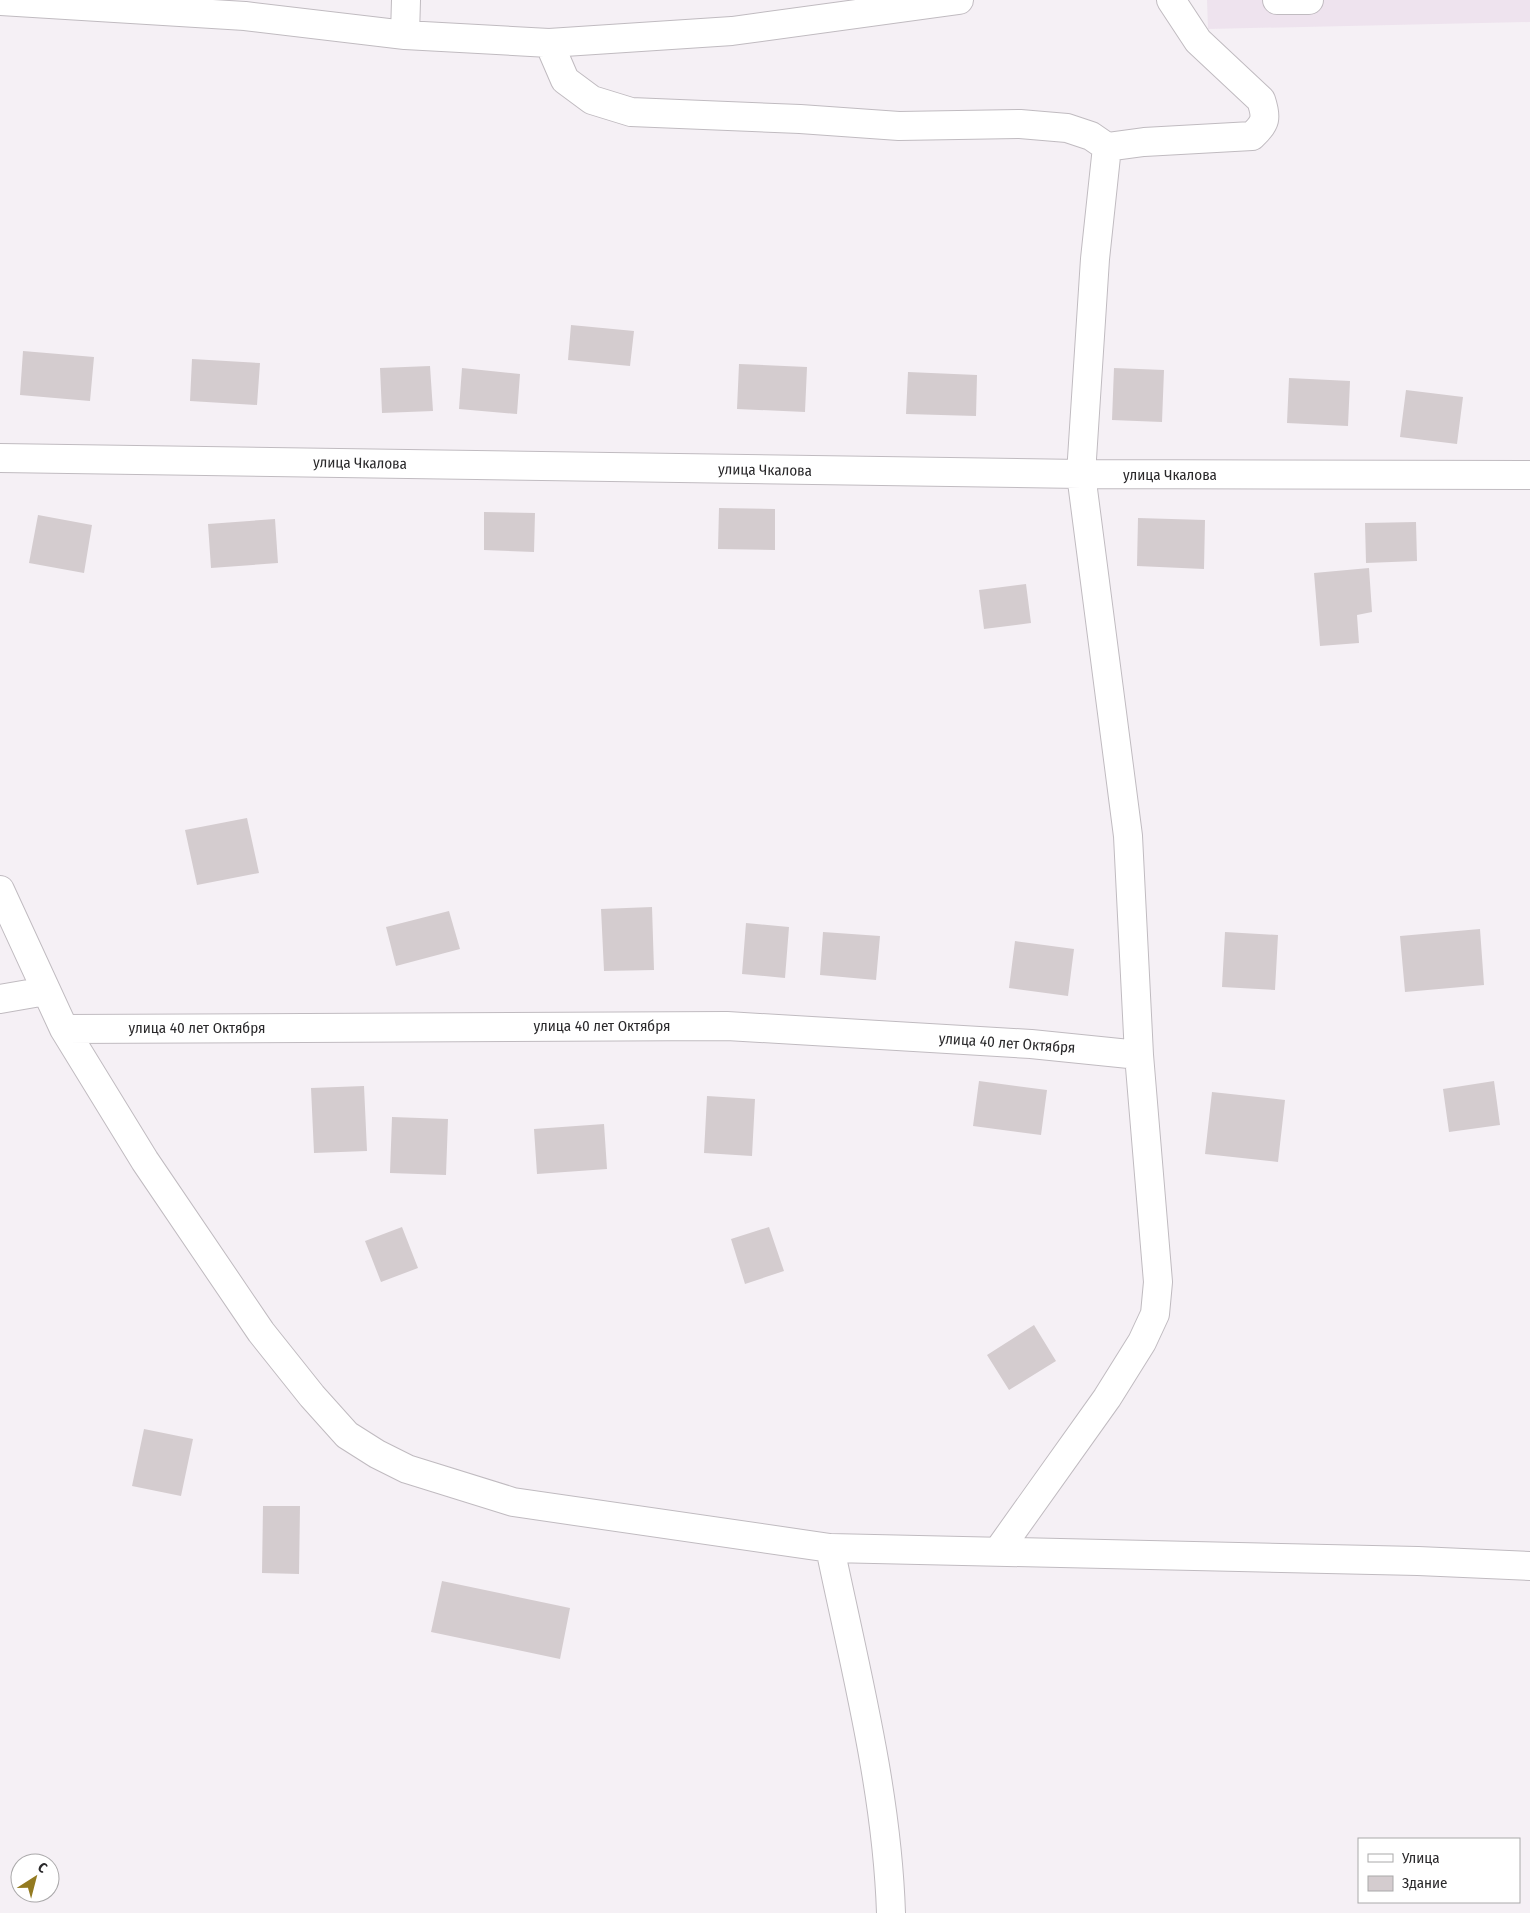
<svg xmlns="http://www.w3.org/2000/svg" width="1530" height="1913" viewBox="0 0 1530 1913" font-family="'Fira Sans Condensed',sans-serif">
<rect width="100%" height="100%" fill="#f5f0f5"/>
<path fill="#eee3ee" d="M1207,0h323v22l-322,7z"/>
<path fill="#d4cccf" d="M571,325l63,6 -4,35 -62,-6z
M23,351l71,6 -4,44 -70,-6z
M192,359l68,4 -3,42 -67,-4z
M739,364l68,3 -2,45 -68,-3z
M430,366l3,45 -51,2 -2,-45z
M462,368l58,6 -3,40 -58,-5z
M1114,368l50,2 -2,52 -50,-2z
M908,372l69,3 -1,41 -70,-2z
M1289,378l61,3 -2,45 -61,-3z
M1406,390l57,7 -6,47 -57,-7z
M719,508l56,1v41l-57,-1z
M484,512l51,1 -1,39 -50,-2z
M38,515l54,10 -8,48 -55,-10z
M1138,518l67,2 -1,49 -67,-3z
M275,519l3,44 -67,5 -3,-44z
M1416,522l1,39 -51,2 -1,-40z
M1369,568l3,44 -15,3 2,28 -39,3 -6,-73z
M1026,584l5,39 -47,6 -5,-39z
M247,818l12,55 -62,12 -12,-55z
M652,907l2,63 -50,1 -3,-62z
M449,911l11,38 -64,17 -10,-39z
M746,923l43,4 -4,51 -43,-4z
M1480,929l4,56 -79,7 -5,-56z
M823,932l57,4 -4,44 -56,-5z
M1225,932l53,3 -3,55 -53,-3z
M1015,941l59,8 -6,47 -59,-8z
M979,1081l68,9 -6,45 -68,-9z
M1494,1081l6,44 -51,7 -6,-43z
M364,1086l3,65 -53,2 -3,-65z
M1212,1092l73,8 -7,62 -73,-8z
M707,1096l48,3 -3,57 -48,-3z
M392,1117l56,2 -2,56 -56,-2z
M604,1124l3,45 -70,5 -3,-45z
M402,1227l16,41 -37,14 -16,-41z
M769,1227l15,44 -39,13 -14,-45z
M1034,1325l22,36 -47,29 -22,-35z
M144,1429l49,10 -12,57 -49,-10z
M263,1506h37l-1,68 -37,-1z
M442,1581l128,27 -10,51 -129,-27z"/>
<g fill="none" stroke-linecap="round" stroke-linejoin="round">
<g stroke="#c0bbc0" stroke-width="30">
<path id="street" d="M1277,0h32
M0,1l245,15 160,19 144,8 183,-12 227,-31
M405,35l1,-35
M549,43l16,37 27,20 39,12 169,7 99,7 121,-2 47,4 24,8 16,11
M0,458l1081,16 449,1
M0,890l64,139 81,132 116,171 51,64 35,39 30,19 30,15 106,33 317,46 588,13 112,5
M0,999l46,-8
M64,1029l663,-3 304,18 108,11
M830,1548c25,120 57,242 61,365
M998,1551l109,-153 35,-56 13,-28 3,-32 -19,-227 -11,-219 -47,-362 14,-215 12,-112 37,-5 108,-6c14,-13 15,-18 9,-36l-63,-59 -27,-41"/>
</g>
<use href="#street" stroke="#fff" stroke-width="28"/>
</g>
<g text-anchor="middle" stroke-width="5" stroke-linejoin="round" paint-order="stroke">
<g font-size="15" fill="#2a292b" stroke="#fff">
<text transform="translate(360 463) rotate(1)" y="5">улица Чкалова</text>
<text transform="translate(765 470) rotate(1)" y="5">улица Чкалова</text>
<text x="1170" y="480">улица Чкалова</text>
<text x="602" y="1031">улица 40 лет Октября</text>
<text x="197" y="1033">улица 40 лет Октября</text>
<text transform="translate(1007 1043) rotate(4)" y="5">улица 40 лет Октября</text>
</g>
</g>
<rect x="1358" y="1838" width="162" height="65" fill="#ffffff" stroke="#aaa9aa"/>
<rect x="1368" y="1854" width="25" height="8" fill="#ffffff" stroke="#aaa9aa"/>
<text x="1402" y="1863" font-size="15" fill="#2a292b">Улица</text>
<rect x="1368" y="1876" width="25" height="15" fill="#d4cccf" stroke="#aaa9aa"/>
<text x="1402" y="1888" font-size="15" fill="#2a292b">Здание</text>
<g transform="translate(35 1878) rotate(36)"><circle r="24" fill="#ffffff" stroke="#aaa9aa"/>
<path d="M0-4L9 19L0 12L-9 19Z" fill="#937a20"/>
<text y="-8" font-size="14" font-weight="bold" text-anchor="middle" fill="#2a292b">С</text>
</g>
</svg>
